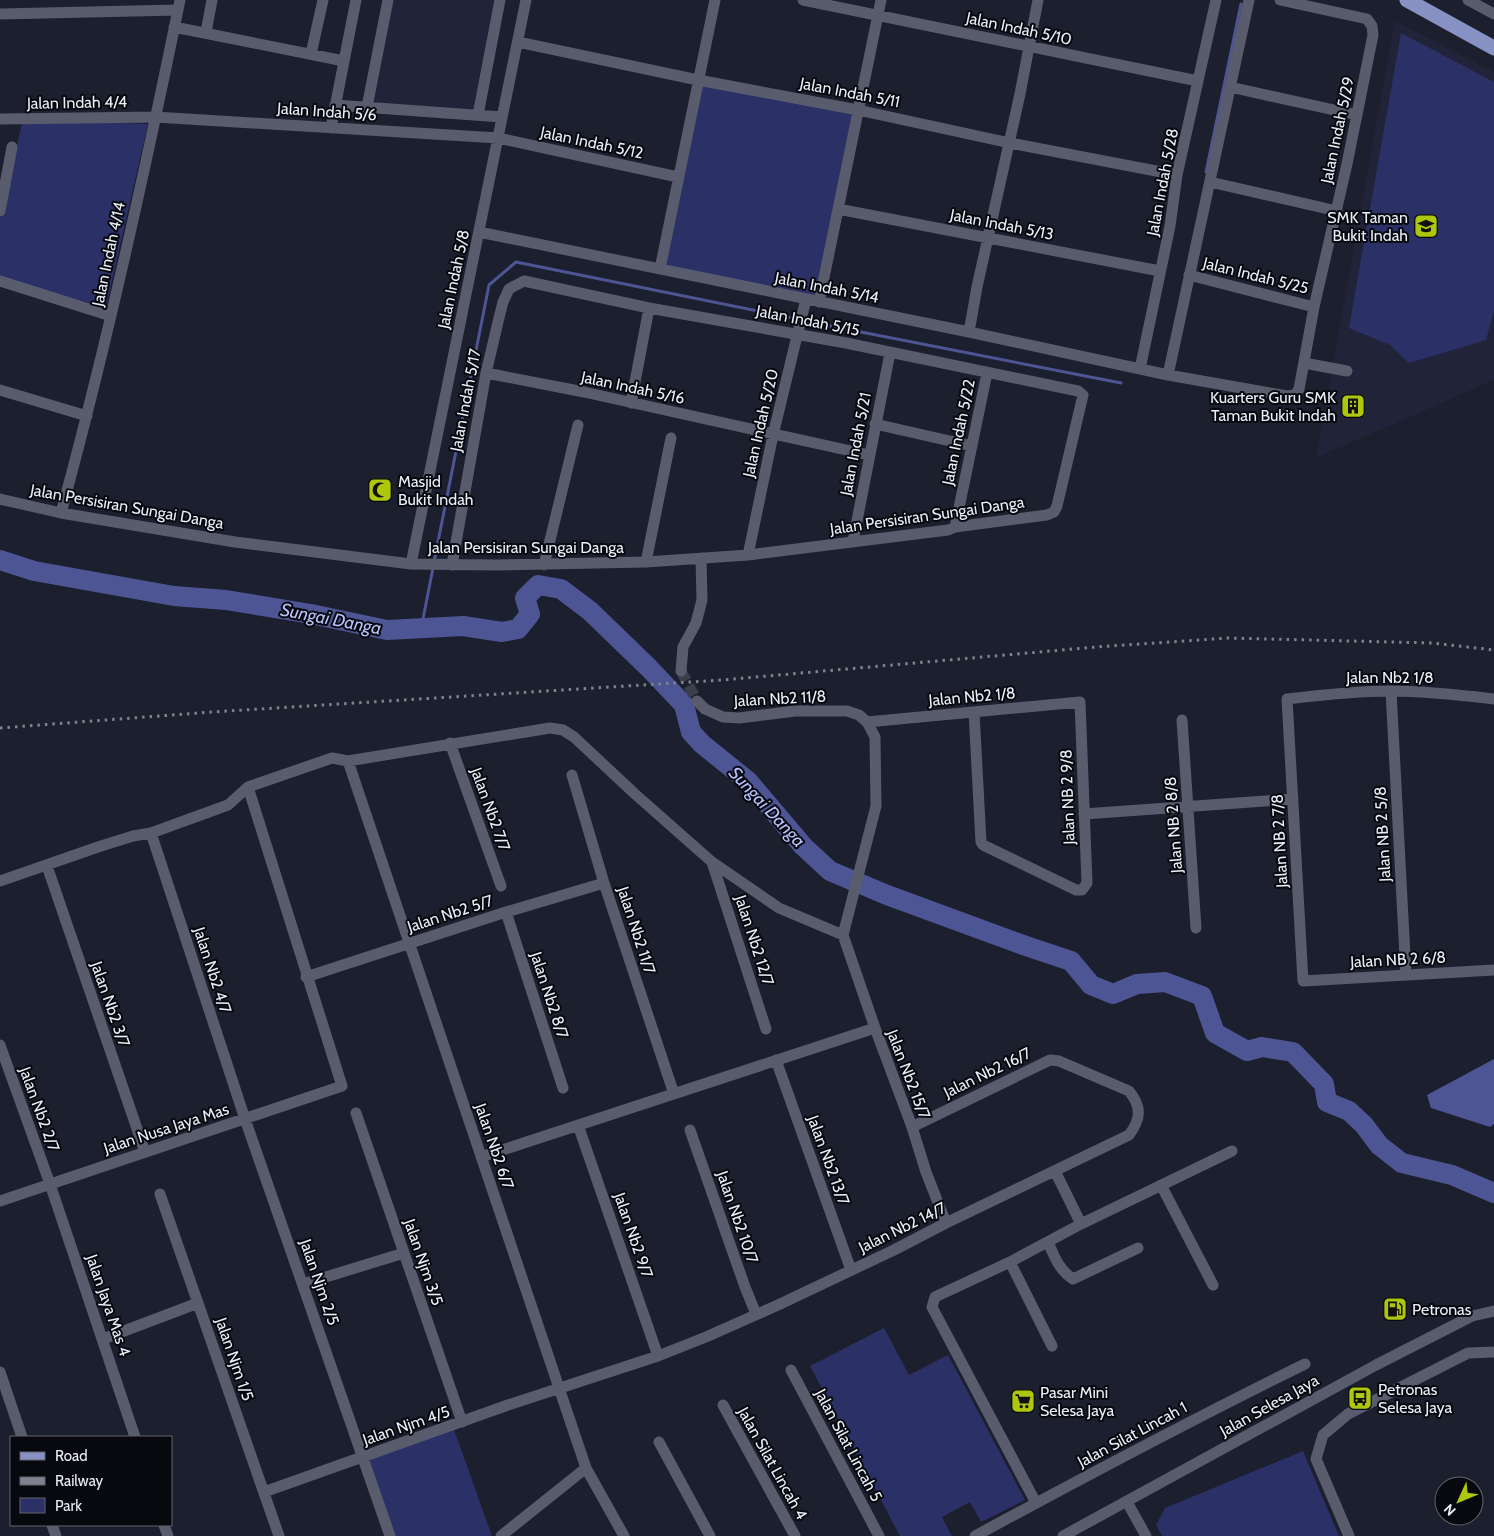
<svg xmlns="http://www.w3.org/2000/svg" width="1494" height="1536" viewBox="0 0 1494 1536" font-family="Cabin,sans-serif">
<rect width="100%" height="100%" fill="#1c1f2d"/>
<path fill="#212439" d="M393,0h103l-22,111 -102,-8z
M1395,21l99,51v308l-178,78z"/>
<path fill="#2b3067" d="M1401,33l93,49v229l-8,29 -77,23 -19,-18 -41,-17z
M698,80l160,30 -39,192 -159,-33z
M23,119l125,5 -42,183 -106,-27v-60z
M884,1328l25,47 39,-20 77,145 -44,22 -11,-20 -28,15 10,19h-52l-90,-170z
M452,1424l40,112h-103l-26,-82z
M1303,1451l36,85h-177l-6,-11 9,-17z"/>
<path fill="#4d5595" d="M1494,1059v65l-4,3 -59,-19 -4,-13z"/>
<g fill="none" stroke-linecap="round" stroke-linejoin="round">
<path stroke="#4d5595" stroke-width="3" d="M1206,172l35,-168
M810,322l311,61
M434,562l55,-277 27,-23 276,56
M421,629l12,-61"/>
<path stroke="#4d5595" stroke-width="20" d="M0,560l34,11 140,25 52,4 85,14 76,16 76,-4 39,6 16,-3 12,-15 -5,-16 13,-13 23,4 29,22 59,57 35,37 7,27 11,12 46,37 55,65 27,25 57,24 139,51 45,15 20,24 22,9 24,-10 28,-2 37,14 13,37 32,18 15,-4 31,5 31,32 3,18 22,9 15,14 15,20 23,18 50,12 42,18"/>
<path stroke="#3b3e4b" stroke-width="11" stroke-dasharray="11 5.5" stroke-linecap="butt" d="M681,671l16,30"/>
<path stroke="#585c6d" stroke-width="11" d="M803,0l395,81
M1468,0l26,14
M0,14l178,-4
M174,27l170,34
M206,32l6,-32
M518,42l180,38 160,30 152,33 167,32
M311,54l12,-54
M1230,87l127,28
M335,105l167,12
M367,107l21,-107
M478,115l22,-115
M0,119l155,-2 343,21 180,39
M331,128l25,-128
M1210,182l127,29
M838,209l322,62
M0,211l12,-64
M479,232l490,100 199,43 119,21 8,-1 4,-6 15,-82 33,-143 26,-129 -1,-9 -5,-7 -87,-19
M660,269l55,-269
M1189,275l125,32
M0,281l111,35
M819,302l62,-302
M969,332l8,-45 43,-193 18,-94
M1304,363l43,8
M1140,369l30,-143 7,-51 39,-175
M486,373l98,19 285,63
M1168,375l81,-375
M0,390l87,26
M631,403l18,-95
M875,424l97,22
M0,499l61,14 174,29 176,22 86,1 149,-3 102,-7 200,-25 7,-3 92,-12 7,-3 3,-6 26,-111 -5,-4 -232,-48 -197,-35 -125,-27 -15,8 -6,13 -5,20 -12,51 -34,192
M61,513c46,-169 84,-341 119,-513
M955,527l32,-154
M853,541l37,-188
M748,555l25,-120 33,-136
M646,562l25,-124
M411,564l115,-564
M544,565l34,-140
M681,671l2,-24 13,-24 6,-23 -1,-42
M1391,691l15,284
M1494,699c-34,-4 -69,-8 -104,-8 -34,0 -69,4 -103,8l16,282 191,-11
M1182,720l14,208
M867,722l213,-20 7,181 -5,7h-6l-93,-45 -2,-3 -7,-130
M450,743l51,143
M348,761l238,707 38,68
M572,775l32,108 70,211
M1084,814l209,-15
M151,833l94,286 145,417
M712,862l54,167
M47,866l98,286
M0,881l98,-34 35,-11 18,-3 77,-28 20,-18 84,-29 16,3 202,-33 13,2 11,7 61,57 77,68 67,46 64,27 33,-129 -1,-69 -8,-15 -8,-7 -12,-4h-52l-56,7 -16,-1 -18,-8 -8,-8
M506,912l57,176
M843,935l32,93 37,99 14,45 20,51
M306,977l200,-65 98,-29
M0,1045l50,139 85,253
M776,1060l75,210
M356,1113l106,309
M578,1125l80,231
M690,1130l55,157 11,27
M481,1157l394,-129
M1055,1171l26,53
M1161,1185l52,100
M160,1194l119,342
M0,1201l342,-115 -94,-299
M1048,1242c6,14 11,28 25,37l65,-31
M1010,1262l42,84
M303,1284l101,-31
M103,1339l95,-36
M791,1370l88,166
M0,1372l22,65
M723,1405l72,131
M659,1442l51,94
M264,1492l244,-87 150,-49 48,-19 72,-32 116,-55 52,-27 183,-88c12,-16 13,-28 0,-44l-70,-30 -9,-1 -138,67
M1127,1502l19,34
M1036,1503l-104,-196 3,-10 75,-35 71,-38 151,-73
M52,1525l4,11
M164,1525l4,11
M501,1536l85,-68
M975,1536c109,-59 218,-117 330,-172
M1063,1536l313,-171 96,-49 22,-5
M1349,1536l-33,-77 7,-24 25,-21 120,-61 26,-1"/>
<path stroke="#8791c3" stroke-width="15" d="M1407,0l87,48"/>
<path stroke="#7e818e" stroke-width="3" stroke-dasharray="2.5 5" stroke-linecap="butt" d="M0,728l212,-16 510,-32 374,-33 132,-9 204,5 62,7"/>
</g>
<defs>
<g id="school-square" transform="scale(1.25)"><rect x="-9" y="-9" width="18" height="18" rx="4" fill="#aec60c" stroke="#08090f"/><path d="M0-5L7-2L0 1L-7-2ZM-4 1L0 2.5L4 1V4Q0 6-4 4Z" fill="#111"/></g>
<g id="building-square" transform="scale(1.25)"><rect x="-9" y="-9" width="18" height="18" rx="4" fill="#aec60c" stroke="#08090f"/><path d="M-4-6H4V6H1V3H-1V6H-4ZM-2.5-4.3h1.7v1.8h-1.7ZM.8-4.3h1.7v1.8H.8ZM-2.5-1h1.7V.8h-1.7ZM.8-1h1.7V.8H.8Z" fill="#111"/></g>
<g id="mosque-square" transform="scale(1.25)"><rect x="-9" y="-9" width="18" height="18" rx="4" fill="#aec60c" stroke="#08090f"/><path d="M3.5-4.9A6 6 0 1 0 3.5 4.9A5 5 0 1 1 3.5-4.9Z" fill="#111"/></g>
<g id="fuel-square" transform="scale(1.25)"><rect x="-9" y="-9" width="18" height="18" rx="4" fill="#aec60c" stroke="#08090f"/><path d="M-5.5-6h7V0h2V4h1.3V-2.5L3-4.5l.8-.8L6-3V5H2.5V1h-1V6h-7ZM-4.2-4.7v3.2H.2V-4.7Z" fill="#111"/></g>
<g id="bus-square" transform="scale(1.25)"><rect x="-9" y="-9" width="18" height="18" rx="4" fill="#aec60c" stroke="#08090f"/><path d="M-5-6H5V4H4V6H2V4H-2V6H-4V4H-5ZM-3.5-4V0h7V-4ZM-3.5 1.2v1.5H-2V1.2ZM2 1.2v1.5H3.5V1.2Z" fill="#111"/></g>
<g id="supermarket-square" transform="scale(1.25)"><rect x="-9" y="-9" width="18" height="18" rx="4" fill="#aec60c" stroke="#08090f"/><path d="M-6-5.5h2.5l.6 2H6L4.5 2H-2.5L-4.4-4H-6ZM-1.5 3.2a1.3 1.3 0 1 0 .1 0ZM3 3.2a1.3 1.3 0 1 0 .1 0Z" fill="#111"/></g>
</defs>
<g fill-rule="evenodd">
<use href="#school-square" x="1426" y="226"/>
<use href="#building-square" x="1353" y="406"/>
<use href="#mosque-square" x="380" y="490"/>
<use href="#fuel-square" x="1395" y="1309"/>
<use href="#bus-square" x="1360" y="1398"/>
<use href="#supermarket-square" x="1023" y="1401"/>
</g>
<g text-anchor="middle" stroke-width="4" stroke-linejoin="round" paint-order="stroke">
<g font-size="16" fill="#ebedf8" stroke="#08090f">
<text transform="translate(1019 28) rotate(12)" y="6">Jalan Indah 5/10</text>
<text transform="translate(850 92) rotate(11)" y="6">Jalan Indah 5/11</text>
<text transform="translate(77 102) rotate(-1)" y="6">Jalan Indah 4/4</text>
<text transform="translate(327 111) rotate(4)" y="6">Jalan Indah 5/6</text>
<text transform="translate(1337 130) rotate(-78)" y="6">Jalan Indah 5/29</text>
<text transform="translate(592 142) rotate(12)" y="6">Jalan Indah 5/12</text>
<text transform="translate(1162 182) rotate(-79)" y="6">Jalan Indah 5/28</text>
<text transform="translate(1002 224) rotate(11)" y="6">Jalan Indah 5/13</text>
<text transform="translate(108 254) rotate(-78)" y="6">Jalan Indah 4/14</text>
<text transform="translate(1256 275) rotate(14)" y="6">Jalan Indah 5/25</text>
<text transform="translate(453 279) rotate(-78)" y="6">Jalan Indah 5/8</text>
<text transform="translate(827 287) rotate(11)" y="6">Jalan Indah 5/14</text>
<text transform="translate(808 320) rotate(11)" y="6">Jalan Indah 5/15</text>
<text transform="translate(633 387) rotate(12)" y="6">Jalan Indah 5/16</text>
<text transform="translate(465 400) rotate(-79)" y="6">Jalan Indah 5/17</text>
<text transform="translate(760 423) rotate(-77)" y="6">Jalan Indah 5/20</text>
<text transform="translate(958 432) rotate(-78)" y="6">Jalan Indah 5/22</text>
<text transform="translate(855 444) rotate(-79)" y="6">Jalan Indah 5/21</text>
<text transform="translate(127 506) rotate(10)" y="6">Jalan Persisiran Sungai Danga</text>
<text transform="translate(927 515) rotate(-8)" y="6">Jalan Persisiran Sungai Danga</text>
<text x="526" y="553">Jalan Persisiran Sungai Danga</text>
<text x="1390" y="683">Jalan Nb2 1/8</text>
<text transform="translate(972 696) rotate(-5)" y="6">Jalan Nb2 1/8</text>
<text transform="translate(780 698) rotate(-3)" y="6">Jalan Nb2 11/8</text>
<text transform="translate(1067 797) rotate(-92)" y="6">Jalan NB 2 9/8</text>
<text transform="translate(491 809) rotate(70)" y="6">Jalan Nb2 7/7</text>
<text transform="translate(1173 825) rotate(-94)" y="6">Jalan NB 2 8/8</text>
<text transform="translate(1382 834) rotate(-93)" y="6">Jalan NB 2 5/8</text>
<text transform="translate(1279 841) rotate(-93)" y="6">Jalan NB 2 7/8</text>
<text transform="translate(450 913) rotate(-18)" y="6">Jalan Nb2 5/7</text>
<text transform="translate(637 930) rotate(72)" y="6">Jalan Nb2 11/7</text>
<text transform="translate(755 940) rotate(72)" y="6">Jalan Nb2 12/7</text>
<text transform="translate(1398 959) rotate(-3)" y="6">Jalan NB 2 6/8</text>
<text transform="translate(213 970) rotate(72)" y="6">Jalan Nb2 4/7</text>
<text transform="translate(550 995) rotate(72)" y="6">Jalan Nb2 8/7</text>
<text transform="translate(111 1004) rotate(71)" y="6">Jalan Nb2 3/7</text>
<text transform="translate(987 1072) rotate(-26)" y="6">Jalan Nb2 16/7</text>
<text transform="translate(909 1074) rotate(69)" y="6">Jalan Nb2 15/7</text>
<text transform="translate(40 1109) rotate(70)" y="6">Jalan Nb2 2/7</text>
<text transform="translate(166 1128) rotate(-18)" y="6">Jalan Nusa Jaya Mas</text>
<text transform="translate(495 1146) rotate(71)" y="6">Jalan Nb2 6/7</text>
<text transform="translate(829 1160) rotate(70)" y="6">Jalan Nb2 13/7</text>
<text transform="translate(738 1217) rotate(71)" y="6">Jalan Nb2 10/7</text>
<text transform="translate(902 1227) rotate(-26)" y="6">Jalan Nb2 14/7</text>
<text transform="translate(634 1235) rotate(71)" y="6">Jalan Nb2 9/7</text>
<text transform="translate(424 1262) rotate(71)" y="6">Jalan Njm 3/5</text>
<text transform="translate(320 1282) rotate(71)" y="6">Jalan Njm 2/5</text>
<text transform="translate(109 1305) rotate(71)" y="6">Jalan Jaya Mas 4</text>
<text transform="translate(235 1359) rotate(71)" y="6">Jalan Njm 1/5</text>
<text transform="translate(1269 1405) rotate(-29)" y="6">Jalan Selesa Jaya</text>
<text transform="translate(406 1425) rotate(-19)" y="6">Jalan Njm 4/5</text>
<text transform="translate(1132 1434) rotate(-28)" y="6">Jalan Silat Lincah 1</text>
<text transform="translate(849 1445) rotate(62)" y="6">Jalan Silat Lincah 5</text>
<text transform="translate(773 1463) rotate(61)" y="6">Jalan Silat Lincah 4</text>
</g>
<g font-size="16" fill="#ebedf8" stroke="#08090f" text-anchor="start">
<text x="1408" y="223" text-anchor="end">SMK Taman<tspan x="1408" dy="18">Bukit Indah</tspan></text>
<text x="1336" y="403" text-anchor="end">Kuarters Guru SMK<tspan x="1336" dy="18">Taman Bukit Indah</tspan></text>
<text x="398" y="487">Masjid<tspan x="398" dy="18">Bukit Indah</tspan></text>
<text x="1412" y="1315">Petronas</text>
<text x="1378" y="1395">Petronas<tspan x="1378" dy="18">Selesa Jaya</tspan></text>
<text x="1040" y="1398">Pasar Mini<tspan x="1040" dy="18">Selesa Jaya</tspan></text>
</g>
<g font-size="18" font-style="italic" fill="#b7c2fa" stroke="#08090f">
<text transform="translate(331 619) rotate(11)" y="6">Sungai Danga</text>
<text transform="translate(767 807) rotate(47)" y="6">Sungai Danga</text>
</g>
</g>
<rect x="10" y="1436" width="162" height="90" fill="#08090f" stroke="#63646c"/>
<rect x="20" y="1452" width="25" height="8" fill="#8791c3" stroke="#63646c"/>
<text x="55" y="1461" font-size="15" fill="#ebedf8">Road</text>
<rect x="20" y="1477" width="25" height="8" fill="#7e818e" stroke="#63646c"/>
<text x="55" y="1486" font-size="15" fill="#ebedf8">Railway</text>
<rect x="20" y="1498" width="25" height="15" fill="#2b3067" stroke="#63646c"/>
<text x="55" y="1511" font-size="15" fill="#ebedf8">Park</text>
<g transform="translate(1459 1501) rotate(226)"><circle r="24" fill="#08090f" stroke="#63646c"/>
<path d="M0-4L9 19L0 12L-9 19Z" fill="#aec60c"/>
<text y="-8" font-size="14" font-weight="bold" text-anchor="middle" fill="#ebedf8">N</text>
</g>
</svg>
